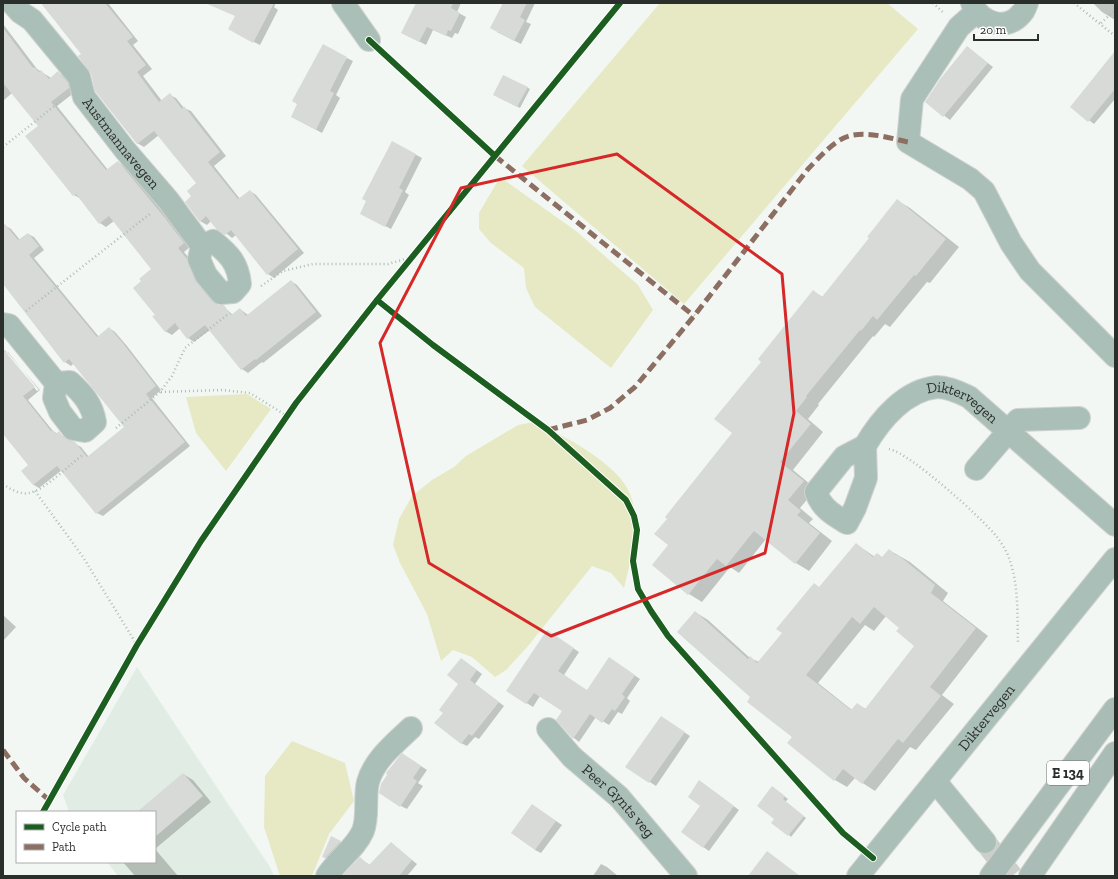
<svg xmlns="http://www.w3.org/2000/svg" width="1118" height="879" viewBox="0 0 1118 879" font-family="'Zilla Slab',serif">
<rect width="100%" height="100%" fill="#f2f7f3"/>
<path fill="#e1ede4" d="M137,667l133,200 4,9h-156l-11,-14h48v-50h-86l-6,-17z"/>
<path fill="#e6e9c4" d="M660,3h227l31,26 -234,275 -162,-138z
M500,177l76,54 62,54 15,25 -42,58 -76,-61 -9,-19 -2,-20 -33,-25 -12,-14v-16z
M247,394l24,15 -45,62 -30,-38 -10,-36z
M534,422c29,13 85,42 96,72 12,30 1,64 -6,94l-13,-15 -19,-7 -64,80 -22,24 -11,7 -23,-20 -19,-7 -12,11 -14,-47 -27,-51 -7,-18 6,-26 13,-23 20,-16 22,-13 12,-11 52,-31z
M292,741l53,22 9,38 -25,33 -17,42h-32l-16,-49 1,-51z"/>
<path fill="#0003" fill-rule="evenodd" d="M41,3h67l30,38 -5,4 19,24 -9,7 19,25 8,-6 6,3 8,10 7,3 35,45 -12,10 26,33 10,-8 6,4 48,58 -30,25 -6,-4 -32,-39 -4,3 -21,-17 -4,4 -7,-4 -8,-25 5,-13 -38,-48 -15,12 -7,-4 -45,-70 -10,-19z
M237,3h39l-2,4 4,3 -18,35 -24,-12z
M426,3h35l-4,9 9,5 -8,17 -3,-1 -3,5 -19,-8 -7,15 -17,-9z
M504,3h31l-9,19 5,2 -10,20 -24,-12z
M1093,3h22v17l-13,-8z
M3,24l34,45 14,9 7,-5 7,3 9,11 1,5 -18,14 51,64 10,-8 6,4 48,56 18,25 -6,5 9,11 8,22 17,21h5l10,9 7,-6 8,6 43,-34 6,4 25,31 -59,47 -1,-1 -14,11 -6,-4 -32,-39 -16,12 -6,-4 -8,-10 -8,7 -7,-4 -9,-16 -3,-46 -39,-48 -8,6 -6,-4 -19,-24 -7,-4 -48,-59 13,-10 -27,-33 -9,8z
M967,47l26,20 -43,53 -24,-18z
M347,58l6,3 -17,34 4,3 -18,35 -24,-13z
M1115,60v39l-21,25 -22,-17z
M504,76l26,13 -10,19 -25,-14z
M392,142l30,16 -17,34 4,3 -18,34 -23,-12z
M898,201l12,7 49,39 -29,36 -3,-1 -37,45 -5,-3 -11,13 -1,-1 -55,68 1,1 -11,14 15,13 -30,38 23,19 -16,19 13,11 -4,4 23,18 -23,30 -13,-8 -30,-24 -27,34 -9,-6 -28,35 -13,-8 -36,-29 16,-20 64,-112 29,-71 52,-70 9,5 48,-59z
M6,226l5,3 9,11 8,-6 6,3 10,13 -10,8 65,79 10,-9 6,4 12,14 34,44 -9,8 38,48 -87,70 -6,-3 -35,-43 -23,18 -5,-3 -11,-14 6,-6 -26,-32v-84l5,4 32,37 -12,10 25,31 5,3 1,-1 9,7 13,7 8,10 36,-30 -51,-64 -3,3 -6,-4 -61,-78 -1,-56zM5,352h3l31,38 -2,1z
M856,544l19,13 2,-3 6,4 6,-8 21,12 38,31 -5,8 45,35 -46,59 12,9 -38,46 -6,-3 -35,44 -20,-13 -8,9 -12,-7 -83,-83 -57,-85 13,8 42,38 9,4zM886,616l14,12 15,18 -49,63 -9,-5 -5,6 -34,-27 47,-58 9,6z
M3,615l13,12 -13,14z
M553,635l26,17 -15,23 23,16 28,-29 25,17 -13,19 3,3 -8,13 -4,-2 -9,13 -13,-8 -17,25 -5,-4 -17,-18 6,-9 -23,-15 -7,11 -26,-16z
M467,663l15,11 -7,10 29,22 -25,33 -4,-2 -8,9 -6,-3 -17,-31 16,-28z
M667,721l23,15 -34,50 -29,-19z
M409,758l18,12 -9,13 5,3 -16,23 -6,-3z
M183,774l10,6 18,22 -56,47 23,27h-43l-12,-14h32v-50h-17z
M705,785l34,25 -30,41 -27,-19 19,-27z
M775,789l13,10 -3,3 21,16 -15,19 -16,-18z
M532,805l30,20 -21,28 -6,-3z
M331,838l12,5 -15,16 -3,-1z
M391,843l26,21 -10,12 -62,-1 15,-16 10,6z
M601,864l6,3 11,9h-25z"/>
<path fill="#d7dad6" fill-rule="evenodd" d="M41,3h64l28,34 -6,4 19,24 -9,7 22,30 11,-9 12,16 2,-3 36,46 -12,10 30,37 12,-9 48,59 -31,26 -36,-45 -6,5 -8,-5 -11,-14 -6,6 -15,-20 6,-6 -4,-5 9,-8 -42,-52 -17,13 -42,-53 -4,-17 -13,-18 3,-2z
M205,3h69l-21,40 -25,-14 7,-13z
M416,3h37l-2,5 9,5 -9,18 -3,-1 -2,6 -19,-9 -8,15 -18,-9z
M503,3h24l-7,14 5,3 -11,21 -24,-13z
M3,28l30,40 1,-1 5,5 2,-2 8,9 9,-8 10,12 1,5 -18,14 55,68 12,-9 47,57 19,25 -6,5 9,11 8,21 17,21 5,4h7l7,10 9,-7 6,8 45,-36 25,32 -60,48 -1,-1 -14,11 -36,-45 -18,14 -12,-16 -10,9 -13,-16 3,-1 -22,-27 8,-7 -2,-2 12,-10 -42,-53 -10,8 -23,-30 -3,2 -48,-60 13,-10 -35,-43z
M323,44l24,13 -17,34 4,2 -18,37 -25,-13 6,-13 -5,-3z
M967,46l21,17 -45,54 -18,-15 16,-24z
M1115,51v38l-27,33 -18,-15z
M503,75l25,12 -11,20 -24,-12z
M392,141l24,13 -17,34 4,2 -18,37 -25,-13 6,-13 -4,-2z
M897,199l49,40 -30,37 -2,-1 -37,45 -4,-4 -12,15 -1,-1 -54,66 1,1 -11,14 15,13 -31,38 24,19 -16,19 13,11 -4,4 23,18 -25,31 -41,-33 -28,35 -9,-7 -29,36 -36,-30 16,-20 -14,-11 13,-15 -2,-2 67,-84 -18,-14 47,-57 -3,-3 55,-69 9,7 47,-59 -2,-1z
M3,222l15,18 10,-7 11,13 -10,9 68,82 12,-10 13,15 34,44 -10,8 39,48 -89,72 -39,-48 -24,19 -12,-14 7,-6 -25,-31v-85l32,38 -12,9 28,35 2,-1 3,4 3,-3 4,6 12,5 12,15 37,-30 -55,-68 -5,4 -61,-79z
M856,543l17,14 4,-4 5,4 7,-8 7,6 1,-1 38,31 -4,8 45,35 -46,59 11,9 -38,47 -5,-4 -36,45 -19,-15 -9,12 -21,-17 -26,-21 5,-6 -45,-35 3,-5 -73,-65 18,-21 53,48 2,-3 7,7 25,-30 -6,-4 38,-46 5,4zM874,607l25,21 -3,3 18,15 -49,63 -8,-6 -6,7 -45,-35 46,-58 8,7z
M547,630l27,18 -16,23 29,19 22,-33 26,18 -13,19 3,3 -10,14 -3,-2 -10,14 -12,-9 -17,25 -17,-19 6,-9 -28,-18 -8,11 -20,-13z
M461,658l16,12 -7,10 29,22 -27,34 -3,-2 -8,10 -27,-21 9,-10 -4,-3 19,-26 -11,-9z
M661,716l24,16 -36,51 -24,-16z
M402,753l19,13 -8,12 4,3 -17,26 -21,-14 2,-9 6,-9 -1,-2z
M183,773l20,23 -48,41v-25h-18z
M699,780l35,26 -31,42 -22,-16 19,-26 -12,-9z
M772,786l13,10 -2,3 21,17 -16,20 -17,-13 3,-4 -17,-13z
M532,804l24,17 -21,29 -24,-17z
M331,836l10,5 -16,17 -3,-1z
M391,842l21,18 -13,16 -56,-1 17,-18 9,8z
M767,851l33,25h-52z"/>
<g fill="none" stroke-linecap="round" stroke-linejoin="round">
<path stroke="#cacfcb" stroke-width="22" stroke-dasharray="22 11" stroke-linecap="butt" d="M985,842l27,34"/>
<g stroke="#cfd2d0" stroke-width="24">
<g id="minor">
<path id="s1" d="M12,3l8,9 12,8 47,57 5,20 41,53 43,50 34,46"/>
<path d="M343,3l26,37"/>
<path d="M972,3c8,20 34,29 49,11 3,-2 5,-8 6,-11"/>
<path d="M976,12l-17,15 -47,72 -4,43 62,37 14,12 27,52 19,28 85,85"/>
<path d="M213,241c16,13 25,22 27,43l-7,8 -12,1 -15,-18 -7,-16 3,-13z"/>
<path d="M3,324l6,1 47,58 -2,15 6,14 13,17 12,2 10,-9c-3,-18 -12,-28 -25,-40l-14,1"/>
<path id="s2" d="M865,446c15,-26 40,-56 72,-59 11,0 22,5 32,10l146,128"/>
<path d="M865,446l1,32 -11,30 -8,15c-13,-8 -26,-15 -31,-31l28,-35z"/>
<path d="M976,469l42,-49 61,-2"/>
<path id="s3" d="M548,729l24,28 47,40 67,79"/>
<path d="M935,781l50,61"/>
<path d="M327,876c10,-16 28,-27 36,-45 6,-16 1,-33 5,-49 6,-22 27,-39 43,-54"/>
<path id="s4" d="M858,876l257,-317"/>
</g>
</g>
<g stroke="#cfd2d0" stroke-width="24">
<path id="highway" d="M991,876l124,-167
M1030,876l85,-123"/>
</g>
<path stroke="#afbcb8" stroke-width="2.5" stroke-dasharray="1 3" stroke-linecap="butt" d="M933,3l11,10
M1074,3l41,33
M1101,23l14,-13
M3,147l59,-47
M261,286l22,-15 30,-7h75l24,-7
M26,311l125,-98
M161,392l61,-2 28,3 37,23
M116,428l44,-36 12,-16 13,-28 42,-33
M889,449c21,4 93,69 108,88 5,7 11,16 13,24 9,26 7,55 8,82
M3,484c7,5 17,11 26,9 16,-3 41,-29 55,-39
M35,491l48,66 54,88"/>
<use href="#minor" stroke="#abbfb9" stroke-width="22"/>
<use href="#highway" stroke="#a9bcb6" stroke-width="22"/>
<path stroke="#8d6e63" stroke-width="5" stroke-dasharray="10 5" stroke-linecap="butt" d="M495,156l199,160
M548,430l39,-10 23,-12 25,-21 59,-71 114,-147c10,-10 26,-29 41,-33 19,-5 40,2 59,6
M3,750l21,28 26,23"/>
<g stroke="#fff" stroke-width="8">
<path id="cycleway" d="M369,40l126,116
M377,300l56,45 115,85 78,70 8,16 3,14 -4,31 5,28 13,22 17,25 175,197 30,25
M43,812l94,-167 64,-104 95,-138 81,-103 243,-297"/>
</g>
<use href="#cycleway" stroke="#1b5e20" stroke-width="6"/>
</g>
<path fill="none" stroke="#d62828" stroke-width="3" stroke-linejoin="round" d="M617,154l165,120 12,139 -29,140 -214,83 -122,-73 -49,-220 81,-155z"/>
<g text-anchor="middle" stroke-width="3.5" stroke-linejoin="round" paint-order="stroke">
<rect fill="#fff" stroke="#6b6d6b" stroke-width="1" x="1047" y="761" width="42" height="24" rx="3"/>
<g font-size="14" font-weight="bold" fill="#2b2f2c">
<text x="1068" y="778">E 134</text>
</g>
<g font-size="15" fill="#2b2f2c" stroke="#fff">
<text dy="5" stroke="none"><textPath href="#s1" startOffset="180">Austmannavegen</textPath></text>
<text dy="5" stroke="none"><textPath href="#s2" startOffset="126">Diktervegen</textPath></text>
<text dy="5" stroke="none"><textPath href="#s4" startOffset="204">Diktervegen</textPath></text>
<text dy="5" stroke="none"><textPath href="#s3" startOffset="101">Peer Gynts veg</textPath></text>
</g>
</g>
<rect width="1118" height="879" fill="none" stroke="#2b2f2c" stroke-width="8"/>
<rect x="16" y="811" width="140" height="52" fill="#ffffff" stroke="#aaacab"/>
<rect x="24" y="824" width="20" height="6" fill="#1b5e20" stroke="#aaacab"/>
<text x="52" y="831" font-size="12" fill="#2b2f2c">Cycle path</text>
<rect x="24" y="844" width="20" height="6" fill="#8d6e63" stroke="#aaacab"/>
<text x="52" y="851" font-size="12" fill="#2b2f2c">Path</text>
<path d="M974 34v6h64v-6" fill="none" stroke="#2b2f2c" stroke-width="2"/>
<text x="980" y="34" font-size="12" fill="#2b2f2c" stroke="#ffffff" stroke-width="3" paint-order="stroke">20 m</text>
</svg>
